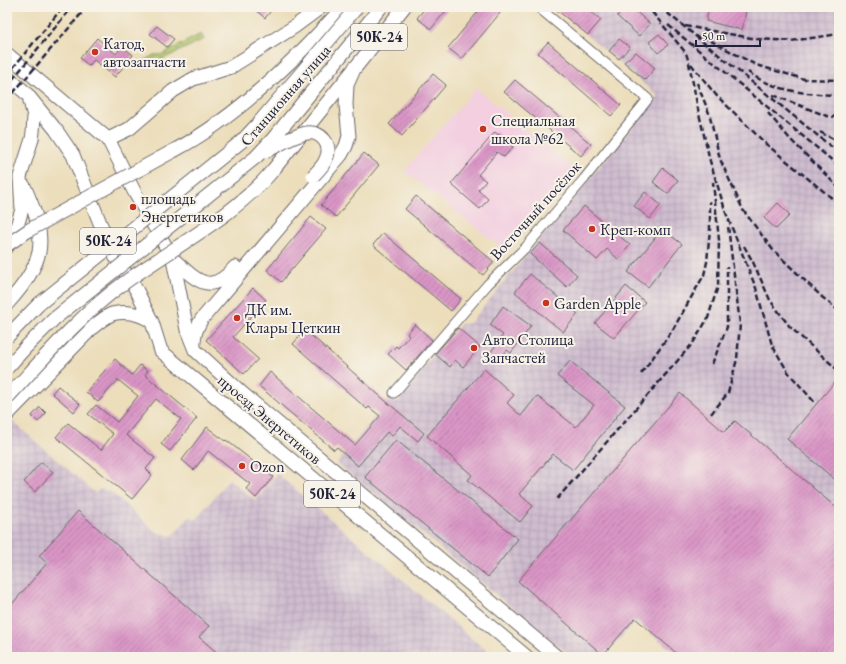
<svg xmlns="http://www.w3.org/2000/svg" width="846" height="664" viewBox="0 0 846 664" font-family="'EB Garamond',serif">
<defs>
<pattern id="industrial-grid" width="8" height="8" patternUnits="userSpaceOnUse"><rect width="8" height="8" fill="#cfbdcf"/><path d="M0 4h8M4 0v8" fill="none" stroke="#b1a2b3"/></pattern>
<pattern id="grass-dots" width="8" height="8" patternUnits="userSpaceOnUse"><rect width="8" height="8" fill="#b2c76c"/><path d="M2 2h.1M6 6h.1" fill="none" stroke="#99ab5e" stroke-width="1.8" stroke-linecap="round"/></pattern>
<pattern id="building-hatch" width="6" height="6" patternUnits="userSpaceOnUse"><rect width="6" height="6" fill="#da95c6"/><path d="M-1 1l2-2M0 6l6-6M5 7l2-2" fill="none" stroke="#b079a2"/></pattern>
</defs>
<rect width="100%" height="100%" fill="#f7f3e8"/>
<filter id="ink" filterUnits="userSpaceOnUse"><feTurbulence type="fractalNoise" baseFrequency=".025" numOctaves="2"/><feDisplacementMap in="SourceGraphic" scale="8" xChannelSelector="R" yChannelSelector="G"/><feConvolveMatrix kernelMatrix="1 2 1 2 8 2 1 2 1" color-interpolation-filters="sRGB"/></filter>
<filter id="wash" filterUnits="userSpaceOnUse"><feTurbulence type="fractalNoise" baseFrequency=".012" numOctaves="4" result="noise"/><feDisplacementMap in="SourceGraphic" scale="16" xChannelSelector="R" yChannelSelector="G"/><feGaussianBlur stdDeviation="0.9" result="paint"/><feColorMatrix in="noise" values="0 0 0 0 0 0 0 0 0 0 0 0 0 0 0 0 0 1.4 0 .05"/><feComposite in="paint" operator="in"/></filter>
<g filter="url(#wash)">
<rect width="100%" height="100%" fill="#ecdebb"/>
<path fill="#f3cfe0" d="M476,88l100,83 -69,81 -103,-81z"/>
<path fill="url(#industrial-grid)" d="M554,7h285v650h-160l-43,-36 -33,36h-31l-235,-194 55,-66 6,5 36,-47 27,-31 9,-1 188,-227z
M10,419l85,74 5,-4 11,3 45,40 16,4 18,-20 6,4 33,-41 27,22 21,-27 217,183h-487v-235z"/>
<path fill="url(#grass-dots)" stroke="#6a7454" d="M201,34l3,5 -58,28 -4,-1v-4l12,-7h7z"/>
<g id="blocks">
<path fill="url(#building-hatch)" d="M252,7h22l-9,11z
M426,7h23l-18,22 -14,-11z
M482,7h23l-43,52 -14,-11z
M553,7h32l16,13 -13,15z
M626,7h5l19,17 -11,12 -22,-20z
M709,7h38l-5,23 -36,-9z
M157,26l17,13 -7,8 -17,-13z
M659,34l9,11 -10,8 -9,-11z
M97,38l19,16 6,-8 11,9 -18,22 -21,-17 -5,6 -9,-8z
M619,39l11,8 -11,12 -10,-8z
M548,42l73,63 -10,11 -73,-63z
M636,52l19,16 -10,12 -21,-18z
M433,74l13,11 -44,51 -13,-12z
M515,80l76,64 -10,12 -77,-64z
M495,132l18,15 -9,10 -7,-5 -19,23 8,6 -8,9 10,9 -8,10 -29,-25z
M364,153l15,12 -43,52 -15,-12z
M663,168l15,12 -10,14 -15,-12z
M645,192l16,13 -11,14 -16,-13z
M416,196l78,66 -11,13 -78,-66z
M778,203l12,12 -14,14 -12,-11z
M584,206l46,39 -12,14 -11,-10 -10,11 -34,-30z
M311,217l15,12 -45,53 -14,-12z
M662,229l20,15 -34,43 -20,-15z
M383,233l78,66 -10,12 -78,-66z
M540,243l37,32 -10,12 -37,-33z
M530,274l48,40 -15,18 -48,-40z
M626,286l19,16 -31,36 -19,-15z
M253,288l13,12 -33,37 25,22 -14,15 -38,-34z
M503,306l28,20 -20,27 -4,-3 -9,13 -10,-7 15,-21 -13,-10z
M415,324l17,16 -26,30 -18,-16 8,-8 2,2 11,-12 -2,-2z
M458,328l22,19 -17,20 -8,-7 -5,7 -15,-13z
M305,330l83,73 36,30 -6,8 -18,-15 -8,10 -5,-4 -29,34 -21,-19 -3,3 -75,-64 11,-14 85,73 25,-29 -11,-9 -2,2 -74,-65z
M115,359l17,16 8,-10 8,6 -3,4 52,43 -27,33 -9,-7 20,-25 -25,-20 -30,36 29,23 -9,11 6,6 -20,24 -76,-62 12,-14 33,27 12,-16 -25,-20 8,-9 21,17 21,-26 -20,-16 -20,22 -12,-10z
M570,361l55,45 -52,64 -20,-16 -34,40 14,12 -13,16 -52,-42 4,-5 -45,-39 57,-67 30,26 -7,8 14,13 16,-20 39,31 18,-22 -37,-29z
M839,377v106l-52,-44z
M58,386l22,18 -6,8 -22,-19z
M680,393l44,39 11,-11 104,89v147h-158l-46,-39 -32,37 -85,-74z
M40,407l6,6 -8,9 -6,-6z
M207,427l18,14 1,-1 47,37 -17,21 -10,-9 4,-5 -42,-33 -14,19 -12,-10z
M396,440l122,99 -30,38 -123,-100z
M41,462l12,10 -18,20 -11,-10z
M78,511l131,115 -10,11 23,20h-202l-13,-11v-36l40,-47 -8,-7z"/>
</g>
</g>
<g filter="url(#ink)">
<use href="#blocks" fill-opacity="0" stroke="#696468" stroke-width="1"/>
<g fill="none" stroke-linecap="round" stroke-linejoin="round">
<g stroke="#696468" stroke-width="11">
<path id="street" d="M394,393l94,-109 38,-37 58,-68 64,-80 -110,-92"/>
</g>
<g stroke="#696468" stroke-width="15">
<path id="primary" d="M7,54l101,85 27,54 38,66 14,71 8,20 48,44 314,263
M7,77l19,16 30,37 17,25 27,68 15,33 22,35 15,31 9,29 366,306
M108,139l21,-10 44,-38 20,-12 38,-12 63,-40 27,-20
M175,150c61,-32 122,-92 168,-143
M273,170l131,-163
M7,247l7,-10 8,-28 -2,-32 12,-38 1,-7 1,-16 -4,-15
M173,259c23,21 37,38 62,8
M7,304c13,-14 28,-33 32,-52 4,-22 -6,-46 -15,-66
M194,347c-1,-10 2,-18 7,-27l140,-165 5,-9 3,-10 -3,-31 1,-20 8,-18
M7,415l86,-88c6,-5 12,-10 19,-13 14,-4 29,0 40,8"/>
</g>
<use href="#street" stroke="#fff" stroke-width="9"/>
<use href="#primary" stroke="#fff" stroke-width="13"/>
<path stroke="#22223b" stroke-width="2.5" stroke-dasharray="6 3" stroke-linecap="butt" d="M660,7l179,146
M652,12l34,41 3,10 9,46 12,52 16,52 30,75 16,57 16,27 28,32
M668,25l171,141
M685,26l72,13 34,2 48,-7
M702,36l54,29 48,14 35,1
M691,64l25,31 50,49 73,60
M748,72c28,20 59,22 91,23
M7,75l56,-68
M697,83l12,30 11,46 23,51 30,40 49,47 17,14
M7,86l65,-79
M773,95l54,21 12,1
M7,100l80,-93
M768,113l22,26 49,49
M820,132l19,10
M744,246l9,16 17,38 20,27 49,44
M712,364l15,-37v-60
M641,374l31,-43 32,-56 3,-13 3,-33v-28
M711,414l17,-21 9,-34 3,-35 -12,-98
M557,499l136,-156 15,-25 10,-32 1,-46 -6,-58"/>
<g stroke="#696468" stroke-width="15" stroke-linecap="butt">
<path id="primary-bridge" d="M265,152c11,-6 29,-17 42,-19 14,-2 26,12 19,26 -2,6 -8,12 -13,17
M7,245l22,-15 146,-80
M7,337l32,-33 203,-163 15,-16 100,-118
M7,368l18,-20 29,-29 202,-162 16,-17 109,-133
M7,398c37,-40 73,-83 117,-115 49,-36 110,-66 149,-113"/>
</g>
<use href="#primary-bridge" stroke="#fff" stroke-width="13"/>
</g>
</g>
<g fill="#c8321e" stroke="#f7f3e8" stroke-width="1.5">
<circle cx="95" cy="52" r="4"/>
<circle cx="483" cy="129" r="4"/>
<circle cx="133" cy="207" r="4"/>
<circle cx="592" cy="229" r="4"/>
<circle cx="546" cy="303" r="4"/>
<circle cx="237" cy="318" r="4"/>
<circle cx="474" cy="348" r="4"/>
<circle cx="242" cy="466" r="4"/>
</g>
<g text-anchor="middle" stroke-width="4" stroke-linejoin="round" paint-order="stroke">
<g fill="#f7f3e8" stroke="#62616f" stroke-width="1">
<rect x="351" y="24" width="56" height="26" rx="3"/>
<rect x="80" y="228" width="56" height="26" rx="3"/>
<rect x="304" y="481" width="56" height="26" rx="3"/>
</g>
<g font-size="15" font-weight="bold" fill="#22223b">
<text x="379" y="42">50К-24</text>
<text x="108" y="246">50К-24</text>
<text x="332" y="499">50К-24</text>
</g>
<g font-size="16" fill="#22223b" stroke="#f7f3e8" text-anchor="start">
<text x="103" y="49">Катод,<tspan x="103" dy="18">автозапчасти</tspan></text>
<text x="491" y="126">Специальная<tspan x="491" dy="18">школа №62</tspan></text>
<text x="141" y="204">площадь<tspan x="141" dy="18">Энергетиков</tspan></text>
<text x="600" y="235">Креп-комп</text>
<text x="554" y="309">Garden Apple</text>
<text x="245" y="315">ДК им.<tspan x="245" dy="18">Клары Цеткин</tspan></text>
<text x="482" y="345">Авто Столица<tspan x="482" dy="18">Запчастей</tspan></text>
<text x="250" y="472">Ozon</text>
</g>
<g font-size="16" fill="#22223b" stroke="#f7f3e8">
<text transform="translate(285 95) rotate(-49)" y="6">Станционная улица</text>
<text transform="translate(535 210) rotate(-48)" y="6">Восточный посёлок</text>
<text transform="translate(270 419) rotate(40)" y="6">проезд Энергетиков</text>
</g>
</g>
<rect width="846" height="664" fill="none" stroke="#f7f3e8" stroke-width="24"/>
<path d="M696 40v6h64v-6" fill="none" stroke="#22223b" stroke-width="2"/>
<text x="702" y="40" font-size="12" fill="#22223b" stroke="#f7f3e8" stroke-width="3" paint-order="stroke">50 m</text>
</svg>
